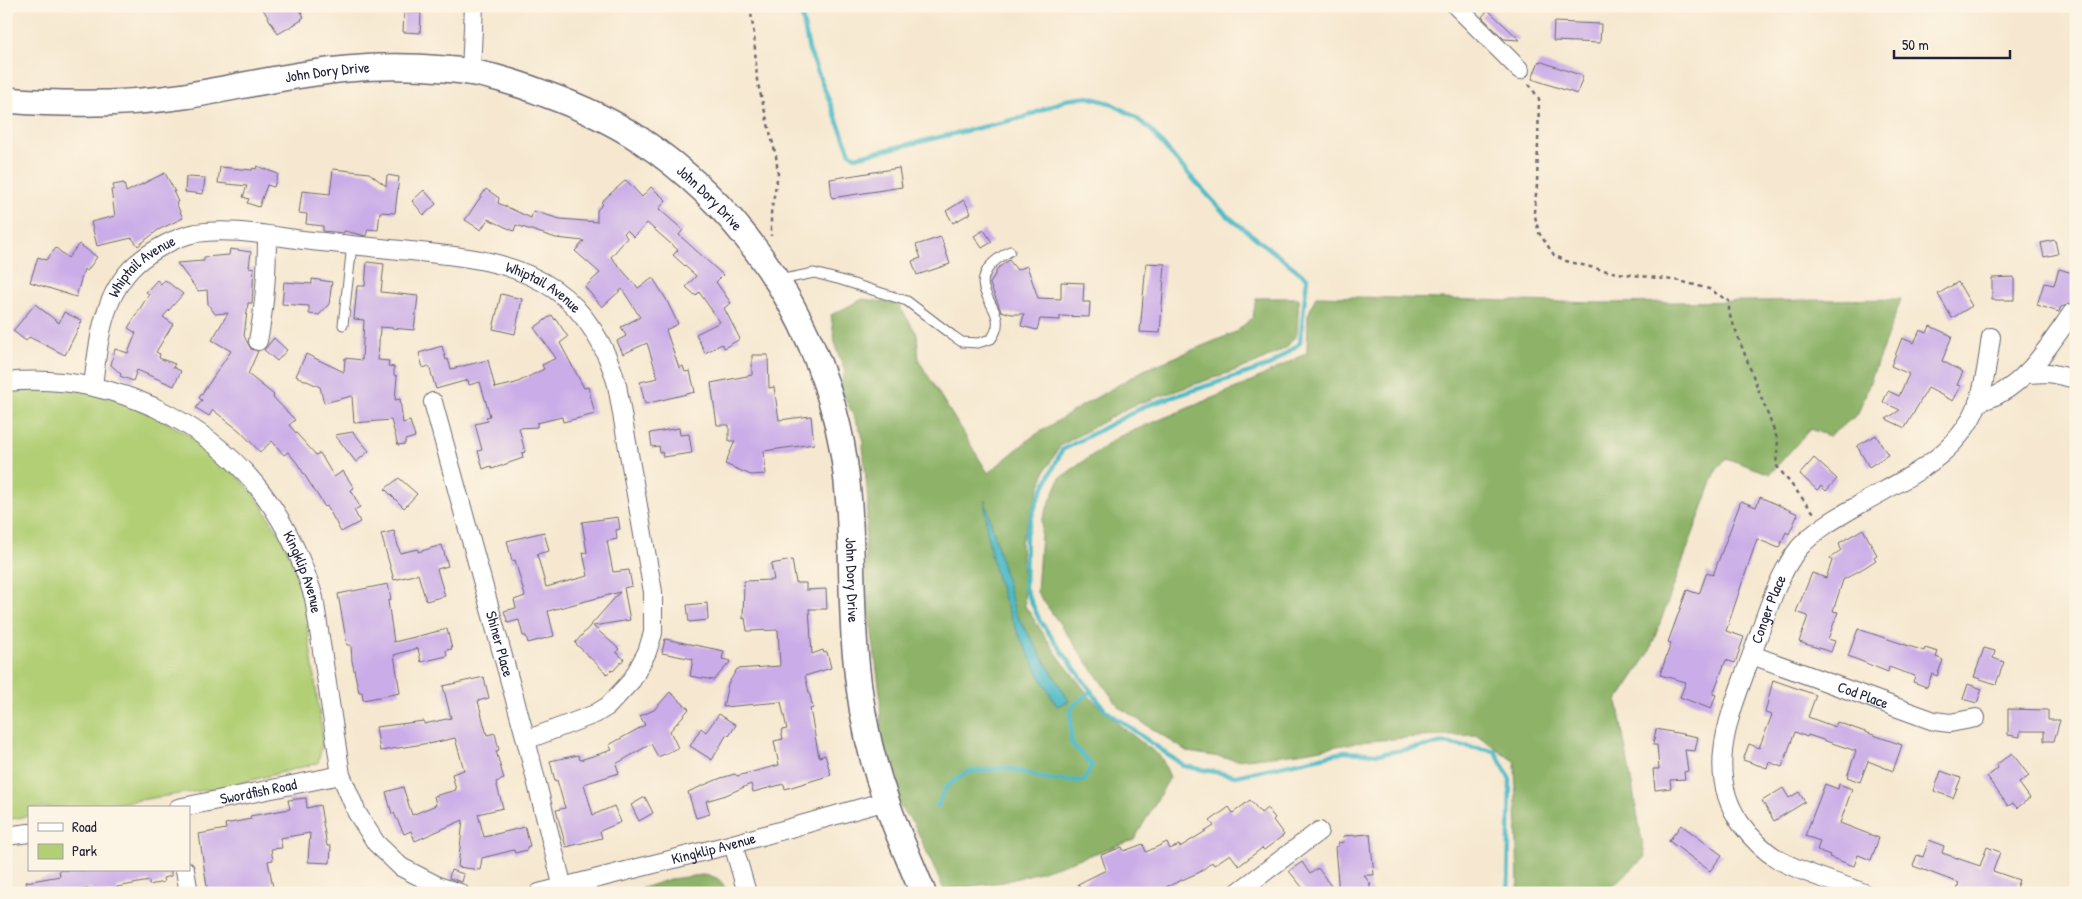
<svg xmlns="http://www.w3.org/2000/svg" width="2082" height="899" viewBox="0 0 2082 899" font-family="'Patrick Hand',sans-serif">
<rect width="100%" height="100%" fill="#fcf5e5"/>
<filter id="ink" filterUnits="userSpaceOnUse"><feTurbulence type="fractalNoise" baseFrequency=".02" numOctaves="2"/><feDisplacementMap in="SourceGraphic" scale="10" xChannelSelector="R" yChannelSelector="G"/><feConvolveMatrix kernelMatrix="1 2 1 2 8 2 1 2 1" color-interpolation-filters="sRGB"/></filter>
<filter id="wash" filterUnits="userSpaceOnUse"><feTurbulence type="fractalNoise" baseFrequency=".0096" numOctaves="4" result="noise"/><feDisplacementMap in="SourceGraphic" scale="20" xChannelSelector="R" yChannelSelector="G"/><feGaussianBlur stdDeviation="1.12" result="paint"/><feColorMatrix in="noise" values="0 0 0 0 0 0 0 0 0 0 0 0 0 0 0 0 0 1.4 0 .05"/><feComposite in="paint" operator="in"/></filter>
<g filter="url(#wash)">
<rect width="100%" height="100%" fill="#f6e8d0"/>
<path fill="#b2cf76" stroke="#6a7858" d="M63,388l45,8 43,18 33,18 39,29 31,33 30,47 18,47 21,152 -5,23 -93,24 -138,21h-58v8l-23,4v-429z"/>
<path fill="#8db267" stroke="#586a51" d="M1316,296l285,7 300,-4 -43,115 -29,22 -19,-7 -40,45 -44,-16 -10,13 -67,182 -32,48 28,156 -40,36h-90l3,-4 -3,-127 -38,-27 -62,2 -56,5 -60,11 -62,7 -49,-8 -69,-45 -82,-115 5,-72 18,-42 58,-41 128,-53 61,-31 1,-38z
M1256,298h43l-2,36 -11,14 -29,15 -128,44 -69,39 -15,25 -24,71 4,64 33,50 32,41 33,31 38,29 9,20 -36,63 -91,31 -40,11 -59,8 -30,-66 -21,-25 5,-22 -17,-37 -1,-47 -14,-104 -1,-45 3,-42 -6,-68 -22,-47 5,-15 -9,-24 -5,-33 32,-16 35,5 19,30 2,27 69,112 44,-36 43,-27 69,-40 92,-38 17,-15z
M702,875c15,1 20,4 25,18h-99l42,-14z"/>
<path fill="#4cb9c7" stroke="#376e81" d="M985,500l30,112 54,89 -12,5c-37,-63 -72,-132 -72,-206z"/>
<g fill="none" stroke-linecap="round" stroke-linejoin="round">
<path stroke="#4cb9c7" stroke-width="4.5" d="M800,6l9,44 41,103 5,4 170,-40 41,-17 22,-3 22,6 22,12 17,13 27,32 49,54 82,64 -7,65 -29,22 -126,41 -83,44 -25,51 -11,33 -1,54 15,33 65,89 79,56 52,10 108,-24 35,2 65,-11 51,8 15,28 -2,114
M937,807l8,-19 22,-16 40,-4 44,12 33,1 8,-16 -21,-22v-35l20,-17"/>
</g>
<g id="blocks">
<path fill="#caade8" d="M261,6h33l2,3 3,-1 5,9 -3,2 1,1 -24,14z
M1488,10l32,30 -16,-1 -22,-22z
M404,12l17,1 -1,20 -17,-1z
M1554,22l47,2 -1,19 -47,-2z
M1539,61l44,15 -6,18 -45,-15z
M257,166l21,8 -4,13 -7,-2 -8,22 -12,-4 2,-4 -6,-2 4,-11 -29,-3 2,-16 32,3 1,-2 3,1z
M899,168l3,19 -70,11 -2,-19z
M333,169l36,4 17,13 1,-11 12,2 -4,36 -15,-1 -2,18 -10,-1 -2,7 -22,-5v2l-21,-2v-5l-17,-2 1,-10 -8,-1 3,-22 28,3z
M165,173l10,19 -2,-1 5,11 -2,1 7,15 -25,12 -20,16 -6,-8 -35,8 -6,-24 24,-6 -4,-26 3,-1 -1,-4 11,-2 2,9z
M186,177l19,1 -2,16 -18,-2z
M626,180l16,17 9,-10 15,13 -7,9 24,21 -4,5 44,40 -7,7 15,21 -7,5 16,31 -16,9 -2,-4 -17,9 -9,-19 24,-12 -21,-30 -3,4 -10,-9 10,-11 -23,-21 5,-5 -31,-27 -13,14 -7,-7 -3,3 3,5 -16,19 27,31 15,-10 13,21 12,25 -12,6 13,38 4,-2 2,6 5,-1 5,21 -50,12 -5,-22 18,-4 -11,-35 -24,11 -6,-13 9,-5 -5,-9 19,-10 -18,-28 -20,18 -17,-20 15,-14 -25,-22 9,-10 -28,-3 -40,-13 -2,6 -26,-12 -7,11 -16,-10 21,-31 13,9 -1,5 33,15 2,-7 27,8 37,3v-12l6,-6 -2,-2z
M424,190l12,14 -12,11 -12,-14z
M964,200l7,13 -18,10 -7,-12z
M984,230l8,12 -10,6 -8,-12z
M941,237l9,27 -33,11 -5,-14 9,-3 -5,-13z
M2055,240l3,14 -14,3 -3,-14z
M79,244l18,13 -10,14 -3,-2 -8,28 -46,-15 8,-25 8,3 10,-12 12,10z
M230,249l21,3 -2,15 5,1 -2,35h-4l-4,33 7,13 7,2 -10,23 26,21 -1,2 22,23 -6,5 27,30 4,-2 14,24 9,-6 11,17 -3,2 9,17 -6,3 6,12 -19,10 -14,-26 -2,1 -28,-44 -9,-11 -4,3 -12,-14 -12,11 -20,-21 -27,-21 -4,6 -13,-8 6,-8 -3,-2 32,-47 -19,-11 16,-27 -13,1 -7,-10 -1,-14 -9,1 -21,-28 27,-2v-4l25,-2z
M1009,260l8,10 10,-4 11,32 23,1v-17l23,1 -1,19h7l-1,15 -29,-1v4l-20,-1 -3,11 -16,-4 3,-12h-12l-11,-3 -11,-27 8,-16z
M367,262l17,2 -3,28 37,4 -4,34 -34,-3 -2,33 11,1 -1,5 6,1v8l3,1 -2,24 5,-1 3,24 7,-2 5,16 -10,3v4l-7,1 -7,-25 -37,3 -2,-27 -28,7 -4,-16 -24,-11 10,-22 38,18 1,-14 17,2 2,-40 -10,-1 3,-33h8z
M1146,263l19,1 -5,69 -20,-1z
M2059,269l17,5v23l-2,6 -13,4 -2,5 -22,-7 7,-22 10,2z
M2014,277v23h-22v-22z
M312,279l20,3 -3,22 -10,11 -10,-1v-8l-27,-2 2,-22 28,2z
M157,280l4,4 4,-4 18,14 -20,23 10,7 -17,28 4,2 -1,4 16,6 -2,3 8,4 -7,15 -37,-16 -4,11 -13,-5 1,-2 -10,-9 4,-16 13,4 8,-20 -8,-5 21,-34 -3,-2z
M1958,282l14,24 -20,12 -14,-24z
M501,294l21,5 -7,35 -22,-5z
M35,304l24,19 5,-11 18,9 -17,34 -36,-18 -3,4 -13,-10z
M552,315l3,5 1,-1 12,18 -8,6 24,45 4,-1 7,27 -32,8 -1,-5 -25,6v4l-18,1 6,24 -3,1 1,5 -31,11 -1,-3 -8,3 -5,-18 4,-1 -7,-26 13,-3 -2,-4 4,-1 -10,-34 -11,3 -1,-5 -32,9 -7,-23 -6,2 -4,-15 23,-7 4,14 2,-1 3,10 37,-9 7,28 21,-5 28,-14 -2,-4 14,-7 -22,-30z
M1930,326l22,10 -10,25 21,11 -6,13 4,1 -8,15 -25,-13 -23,40 -19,-9 14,-9 -17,-8 5,-11 11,5 10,-22 -18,-8 11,-28 12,5 6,-13 7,3z
M274,338l13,12 -10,11 -13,-11z
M752,355h16l1,33 5,-1 5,33 32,-4 3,28 -50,7 2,23 -15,1 -26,-11 10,-23h-6v-16h-12l-6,-42 41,-8z
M679,428l1,7 9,-1 3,19 -29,4 -1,-5 -2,1 -1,-7 -7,1 -2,-14z
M353,432l16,19 -13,11 -21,-27z
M1876,435l12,20 -19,12 -12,-21z
M1814,458l23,21 -11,12 -5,-5 -4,4 -17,-16z
M399,478l18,16 -13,14 -19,-19z
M1760,497l38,17 -9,20 -3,-2 -7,16 -22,-9 -31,92 18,6 -9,26 -9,-3 -13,34 3,1 -5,14 -31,-12 6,-15 -26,-7 11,-32 -3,-1 19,-52 12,4 8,-22 6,3 28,-74 15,6z
M618,517l2,12 -4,1 1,9 -10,2 6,31 16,-2 3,16 -8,2 6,32 -37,6 26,23 -3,3 8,7 -11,12 -2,-1 -4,4 -32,-31 45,-51 -72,19 6,25 -26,7 -2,-7h-3l-4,-16 -11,3 -4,-12 12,-3 -2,-8 11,-4 -10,-36 -3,1 -5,-20 37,-9 5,19 -12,3 9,33 42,-11 -5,-23 4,-1 -5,-30z
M1863,529l14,26 -3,2 2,3 -9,6 -24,14 -10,31 5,1 -10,27 7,2 -4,11 -32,-10 9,-26 -12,-4 16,-39 14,5 6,-17 -2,-3 11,-8 -2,-7z
M394,531l6,22 18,-4v3l24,-7 6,21 -11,3 8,27 -19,5 -8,-27 -24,6 -13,-46z
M792,560l4,23h10v7l20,-1 1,20h-18l3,45 11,-4 1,3 3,-1 4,16 -26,8 8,32 -3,1 9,48 6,-2 6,20 -46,14 -1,-5 -31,8 -2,-8 -25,11 -20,6 4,13 -14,4 -8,-26 33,-14 14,-4 2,2 42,-11 -5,-24 9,-2 -2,-9 6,-1 -6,-27 -58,5 5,-23 9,-15 43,-3 -2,-36 -31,1 -2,-13 -2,1 1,-38 30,-1 -3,-16z
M388,584l3,16 -3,1 6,41 53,-13 5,20 -6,1 1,6 -26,6 -3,-14 -24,7 6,38 -37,7 -1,-8h-3l-7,-31 -1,-16h-4l-9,-51z
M707,603l1,17 -19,2 -2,-17z
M1858,629l66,22 1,-3 13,4 -2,5 7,3 -6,16 -5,-2 -5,13 -14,-5 2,-6 -26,-9 -1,5 -40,-16z
M665,639l59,12 -2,8 9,2 -17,19 -24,-4 3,-17 -31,-6z
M1984,648l11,3 -2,7 11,4 -8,22 -22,-7z
M484,677l5,21 -11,3 9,34 8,-2 4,17 -3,1 8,28 -8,3 7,26 -25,6 6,23 41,-10 5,19 -3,1v3l-12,3 -1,-3 -32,8 -2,12 -22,-3 5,-47 -48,21 -4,-10 -7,3 -10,-21 -2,1 -6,-22 17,-5 9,28 24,-10 -2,-9 22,-6 -4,-16 12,-4 -9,-32 -26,6v-1l-49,8 -4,-24 48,-6v3l27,-6 -8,-32z
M1773,680l43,15 -8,22 27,10 2,-5 65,23 -9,26 -25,-10 -8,21 -13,-5 9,-26 -48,-16 -1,2 -12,-5 -13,35 -13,-5 -2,6 -24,-8 6,-16 10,4 13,-33 -7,-2z
M1968,684l14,5 -5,14 -14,-4z
M670,692l19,17 -19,22 8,17 -20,9 -7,-13 -35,20 3,9 -35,11 9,31 21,-9 7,16 -21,9 2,7 -36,9 -10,-37 9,-2 -8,-28 -2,1 -5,-20 28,-6 2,5 32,-10 -3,-5 36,-20 -5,-9 14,-6z
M2008,709l40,1v10h12l-6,21h-10v-10h-24v6l-12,-2z
M719,714l17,11 -7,11 -2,-2 -15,26 -22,-14 11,-18 5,4z
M1656,729l42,8 -3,14 -10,-1 3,21 -4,1 1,7 -15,1 1,8 -16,2 -2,-21h6l-2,-24h-4z
M2012,753l17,23 -10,7 11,15 -13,10 -4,-5 -5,3 -21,-29 11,-9 -2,-3z
M1941,771l20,7 -8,20 -19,-7z
M1825,784l13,5 1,-5 13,5 -12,34 39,15 -8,22 -13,-5 -4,11 -25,-9 1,-2 -13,-5 3,-9 -15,-5z
M1783,788l6,10 10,-6 6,10 -31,19 -12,-20z
M645,797l8,16 -14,8 -8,-16z
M306,798l1,10 13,-3 7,41h4l-1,17 -22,-1 2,-29 -30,5 2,10 -11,1 2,11 -5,1 6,32h-66l-9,-59 27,-5 -1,-5 26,-5 -1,-3 40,-7 -2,-9z
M1250,800l11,13 6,-5 8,10 -2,2 11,15 -20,15 -2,-2 -23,18 -9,-12 -16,11 -2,-3 -12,10 -34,15 2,6h-23l-2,-5 -11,5h-49l-5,-9 28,-14 -5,-15 21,-8 2,4 19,-7 3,8 21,-10 3,7 9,-4 1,2 34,-21 -4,-5 19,-14 4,6z
M1681,825l41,30 -12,16 -41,-30z
M1370,834l4,41h-10l7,10 -2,1 5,7h-35l-4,-46 3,-1v-3l6,-1 -1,-6z
M1929,840l15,6 -2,7 38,13 7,-19 13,5 -7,19 26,9 -5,13h-58l3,-10 -46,-17 4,-11 6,2z
M1302,862l8,12 8,-6 18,25h-29l-18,-22z
M59,870h112v6l-8,2 1,4 -15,3v-4l-32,6 1,6h-26l-1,-5 -30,5h-33l-2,-11 34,-6z
M451,870l13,4 -2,8 -13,-4z"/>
</g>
</g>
<g filter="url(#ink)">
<use href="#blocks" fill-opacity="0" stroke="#6c676f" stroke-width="1"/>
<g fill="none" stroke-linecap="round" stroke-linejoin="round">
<g stroke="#6c676f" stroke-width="11">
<path id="lane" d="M779,280l35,-7 27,7 66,21 46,35 9,6 16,1 13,-4c23,-29 -26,-45 0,-74 5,-6 13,-10 19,-14
M343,325l9,-80"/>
</g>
<g stroke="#6c676f" stroke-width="20">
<g id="street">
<path d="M1456,6l64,64"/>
<path d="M471,71l3,-65"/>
<path d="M258,341c7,-35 9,-69 9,-105"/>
<path d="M2025,374l24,-1 27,6"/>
<path id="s1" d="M6,382c51,-5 101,4 148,25 84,40 133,102 160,191l27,177 16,38 19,30 25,24 37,19 22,7"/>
<path id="s2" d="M93,386c5,-42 9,-91 43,-122 15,-13 39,-27 60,-31 37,-6 79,4 116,8 33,3 65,7 98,10 49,5 102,9 144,38 32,22 53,59 63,96l36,207v41l-6,19 -15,28 -24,26 -13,8 -69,26"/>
<path id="s3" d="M433,402l93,338 37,148"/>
<path d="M1978,402c44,-10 70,-55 94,-89"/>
<path id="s4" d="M1752,655l182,66 16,2 26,-5"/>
<path id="s5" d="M178,808l163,-33"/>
<path d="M6,836l23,-3"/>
<path d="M733,844l14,49"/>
<path d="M185,870l4,23"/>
<path id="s6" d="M539,893l194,-49 153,-43"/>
<path d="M1237,893l82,-62"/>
<path id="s7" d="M1864,893c-28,-11 -59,-19 -85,-33 -15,-9 -27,-21 -38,-36 -37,-52 -11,-109 8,-162 14,-36 26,-84 50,-114 16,-18 37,-30 58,-42 48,-28 106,-51 123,-109 6,-19 8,-40 11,-60"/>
</g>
</g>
<g stroke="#6c676f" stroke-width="28">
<g id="secondary">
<path id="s8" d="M6,100c60,5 119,5 179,-4 54,-9 107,-22 162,-27 32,-3 65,-3 97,0 35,2 68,12 101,25 33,12 65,26 94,45 100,66 172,171 199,288 17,72 11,149 17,223 4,51 14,104 32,153 10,30 24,60 36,90"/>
</g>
</g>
<path stroke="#6c676f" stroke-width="2.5" stroke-dasharray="4 4" stroke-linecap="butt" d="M750,6l4,28 3,46 19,76 2,18 -7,39v23
M1529,84l10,15 -2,86 -3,27 5,21 15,22 12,6 45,11 69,9 29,8 20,12v12l49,128 -2,24 38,48"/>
<use href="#lane" stroke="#fff" stroke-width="9"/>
<use href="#street" stroke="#fff" stroke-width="18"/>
<use href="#secondary" stroke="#fff" stroke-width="25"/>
</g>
</g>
<g text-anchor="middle" stroke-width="4" stroke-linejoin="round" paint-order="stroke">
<g font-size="15" fill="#22223b" stroke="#fcf5e5">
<text dy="5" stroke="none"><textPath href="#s8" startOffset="324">John Dory Drive</textPath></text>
<text dy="5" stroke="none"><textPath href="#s8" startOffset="742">John Dory Drive</textPath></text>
<text dy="5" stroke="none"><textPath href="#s2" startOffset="135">Whiptail Avenue</textPath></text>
<text dy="5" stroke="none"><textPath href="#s2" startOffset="556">Whiptail Avenue</textPath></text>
<text dy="5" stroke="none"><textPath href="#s1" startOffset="381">Kingklip Avenue</textPath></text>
<text dy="5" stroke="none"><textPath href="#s8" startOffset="1162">John Dory Drive</textPath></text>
<text dy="5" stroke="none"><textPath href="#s7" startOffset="370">Conger Place</textPath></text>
<text dy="5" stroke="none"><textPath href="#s3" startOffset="251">Shiner Place</textPath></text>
<text dy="5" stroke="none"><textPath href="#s4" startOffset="118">Cod Place</textPath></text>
<text dy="5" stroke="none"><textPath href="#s5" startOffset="82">Swordfish Road</textPath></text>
<text dy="5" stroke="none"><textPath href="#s6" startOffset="180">Kingklip Avenue</textPath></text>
</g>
</g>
<rect width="2082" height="899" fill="none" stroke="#fcf5e5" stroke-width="25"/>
<rect x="28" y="806" width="162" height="65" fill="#fcf5e5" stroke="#a5a1a1"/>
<rect x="38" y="823" width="25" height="8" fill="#ffffff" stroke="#a5a1a1"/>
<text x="72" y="832" font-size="15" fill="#22223b">Road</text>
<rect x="38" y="844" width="25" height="15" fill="#b2cf76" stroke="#a5a1a1"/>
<text x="72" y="856" font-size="15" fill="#22223b">Park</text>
<path d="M1894 50v8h116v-8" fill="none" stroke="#22223b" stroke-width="2.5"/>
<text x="1902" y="50" font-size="15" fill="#22223b" stroke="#fcf5e5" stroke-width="4" paint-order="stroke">50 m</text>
</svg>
